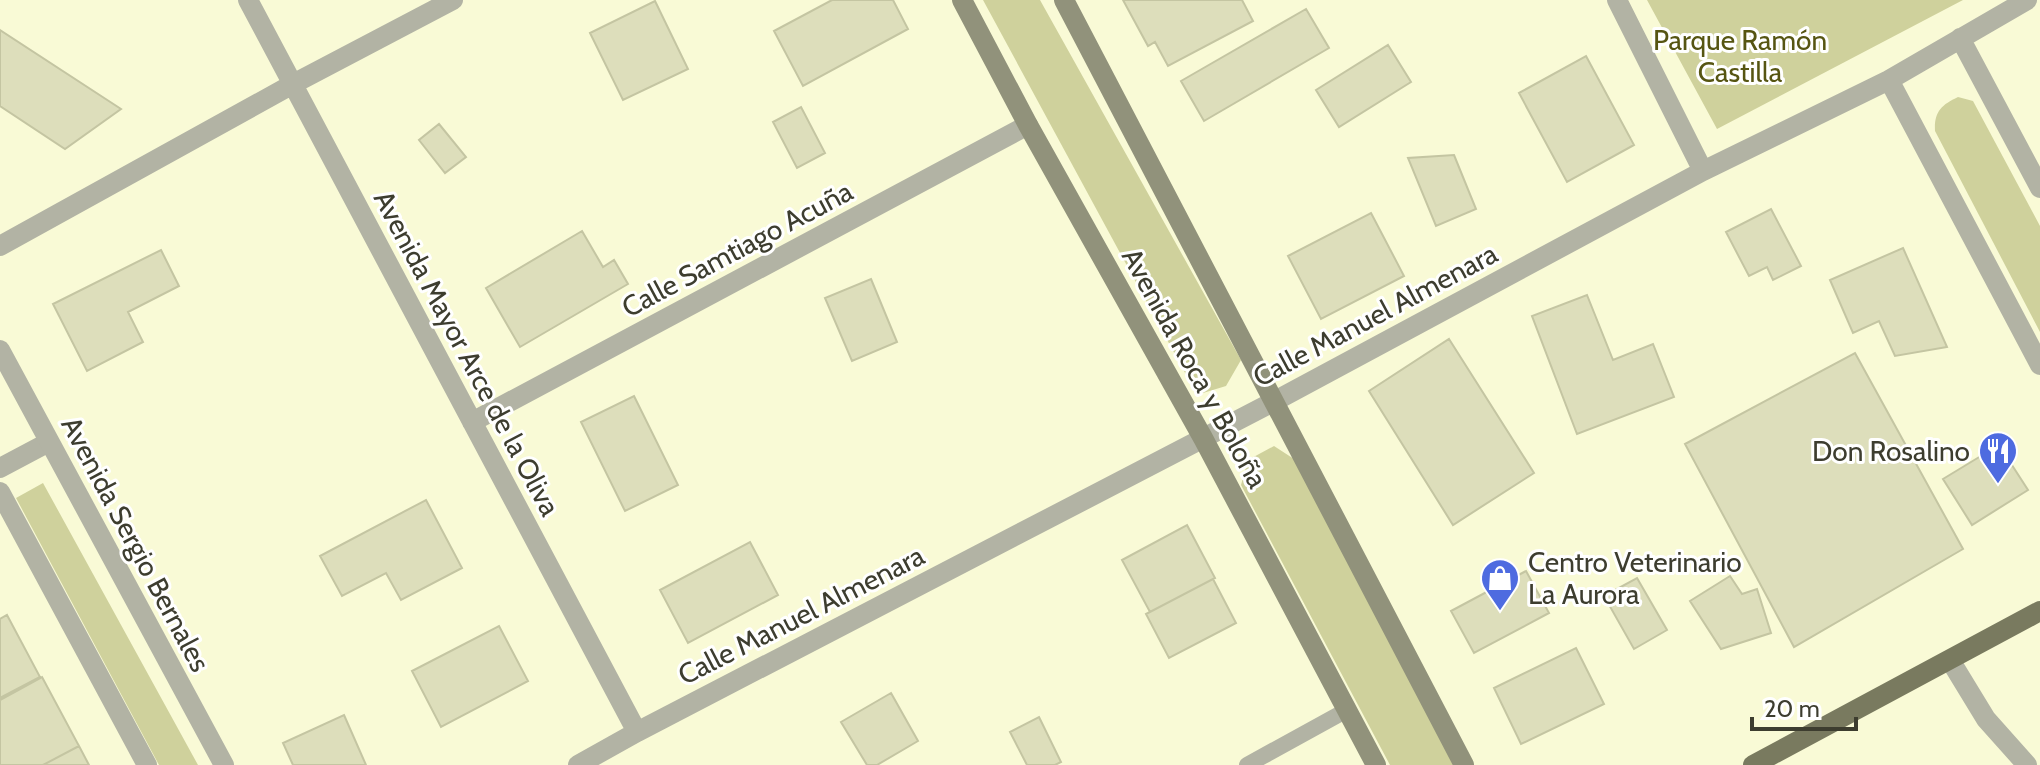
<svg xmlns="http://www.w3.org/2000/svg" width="2040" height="765" viewBox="0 0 2040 765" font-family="Cabin,sans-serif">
<rect width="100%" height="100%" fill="#f9fad6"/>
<path fill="#cfd19c" d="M983,0h57l201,360 -15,26 -23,7 -13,-11z
M1647,0h316l-246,129z
M1958,97l15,4 67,125v106l-105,-201c-1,-19 6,-26 23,-34z
M1274,446l20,13 164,306h-68l-149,-280 7,-25z
M43,483l155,282h-39l-143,-267z"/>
<path fill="#dddebb" stroke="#c4c5a2" stroke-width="2" d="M832,0h61l15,29 -105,57 -29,-55z
M1123,0h119l11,21 -85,45 -13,-24 -7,4z
M655,1l33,68 -65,31 -33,-67z
M1306,9l23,39 -125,73 -23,-40z
M0,30l121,79 -56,40 -65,-43z
M1388,45l23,37 -72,45 -23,-37z
M1586,56l48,89 -67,37 -48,-89z
M801,107l24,46 -28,15 -24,-46z
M439,124l27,33 -21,16 -26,-33z
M1454,155l22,54 -40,17 -28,-68z
M1771,209l30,57 -28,14 -6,-13 -18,9 -23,-44z
M1371,213l33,63 -83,43 -33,-63z
M582,231l21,36 11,-7 14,24 -108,63 -34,-59z
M1903,248l44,99 -52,9 -16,-35 -26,12 -23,-53z
M161,250l18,36 -51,26 15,30 -56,29 -34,-67z
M871,279l26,63 -45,19 -27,-63z
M1587,295l26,65 40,-16 21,53 -97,37 -45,-118z
M1449,339l85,134 -81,52 -84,-134z
M1855,353l108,196 -169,98 -109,-203z
M634,396l44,89 -53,26 -44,-89z
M1999,445l29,45 -56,35 -29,-46z
M426,500l36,68 -61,32 -15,-27 -44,23 -22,-40z
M1187,525l28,53 -65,34 -28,-52z
M750,542l28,53 -90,48 -28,-53z
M1526,571l23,42 -75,40 -23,-42z
M1730,576l12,18 15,-5 14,44 -50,16 -31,-48z
M1637,578l30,52 -33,19 -30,-53z
M1213,579l23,44 -67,35 -23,-44z
M7,615l33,62 -40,21v-79z
M499,626l29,55 -87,46 -29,-56z
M1576,648l28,56 -83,40 -27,-56z
M42,677l37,69 -36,19h-43v-65z
M891,693l27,48 -41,24h-10l-26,-43z
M344,715l22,50h-73l-10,-22z
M1039,717l22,45 -6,3h-28l-17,-33z
M79,746l10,19h-46z"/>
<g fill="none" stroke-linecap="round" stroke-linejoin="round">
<path stroke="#b2b3a4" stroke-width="16" d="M1247,765l100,-55"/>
<path stroke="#b2b3a4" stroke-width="20" d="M248,0l389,732
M1617,0l86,171
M1960,38l80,150
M1889,80l151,285
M0,246l293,-162 160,-84
M472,422l556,-297
M0,468l49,-26
M1950,660l36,59 41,46
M578,765l59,-33 636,-330 430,-231 186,-91 138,-80"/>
<path stroke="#b2b3a4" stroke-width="20" d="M0,350l224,415
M0,492l147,273"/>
<path stroke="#91927b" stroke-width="20" d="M962,0l66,125 175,313 173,327
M1064,0l400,765"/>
<path stroke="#797a5f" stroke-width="20" d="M1753,765l287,-154"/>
</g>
<defs>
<g id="restaurant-pin" transform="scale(2)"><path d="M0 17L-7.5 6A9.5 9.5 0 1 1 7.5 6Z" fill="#4e6be0" stroke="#fff"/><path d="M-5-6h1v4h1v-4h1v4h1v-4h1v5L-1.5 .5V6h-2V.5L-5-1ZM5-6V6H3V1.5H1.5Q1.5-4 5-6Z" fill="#fff"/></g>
<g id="shop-pin" transform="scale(2)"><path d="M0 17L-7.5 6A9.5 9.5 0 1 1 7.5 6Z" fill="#4e6be0" stroke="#fff"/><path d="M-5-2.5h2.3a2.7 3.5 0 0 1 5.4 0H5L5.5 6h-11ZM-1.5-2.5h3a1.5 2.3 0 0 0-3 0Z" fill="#fff"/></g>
</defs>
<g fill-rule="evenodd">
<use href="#restaurant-pin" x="1998" y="451"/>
<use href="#shop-pin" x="1500" y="578"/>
</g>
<g text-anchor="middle" stroke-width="6" stroke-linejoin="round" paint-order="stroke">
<g font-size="28" fill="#565512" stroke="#fff">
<text x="1740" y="50">Parque Ramón<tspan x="1740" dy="32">Castilla</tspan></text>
</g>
<g font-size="28" fill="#3d3d2f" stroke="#fff">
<text transform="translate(737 249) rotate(-28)" y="10">Calle Samtiago Acuña</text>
<text transform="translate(1375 315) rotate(-28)" y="10">Calle Manuel Almenara</text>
<text transform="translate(467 353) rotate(62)" y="10">Avenida Mayor Arce de la Oliva</text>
<text transform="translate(1195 368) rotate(61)" y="10">Avenida Roca y Boloña</text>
<text transform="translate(136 544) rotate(62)" y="10">Avenida Sergio Bernales</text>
<text transform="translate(801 615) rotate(-27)" y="10">Calle Manuel Almenara</text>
</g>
<g font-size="28" fill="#3d3d2f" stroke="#fff" text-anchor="end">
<text x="1970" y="461">Don Rosalino</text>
<text x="1528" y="572" text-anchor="start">Centro Veterinario<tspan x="1528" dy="32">La Aurora</tspan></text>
</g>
</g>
<path d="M1752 717v12h104v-12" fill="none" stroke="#3d3d2f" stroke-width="4"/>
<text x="1764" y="717" font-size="24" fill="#3d3d2f" stroke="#ffffff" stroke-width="6" paint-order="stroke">20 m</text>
</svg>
